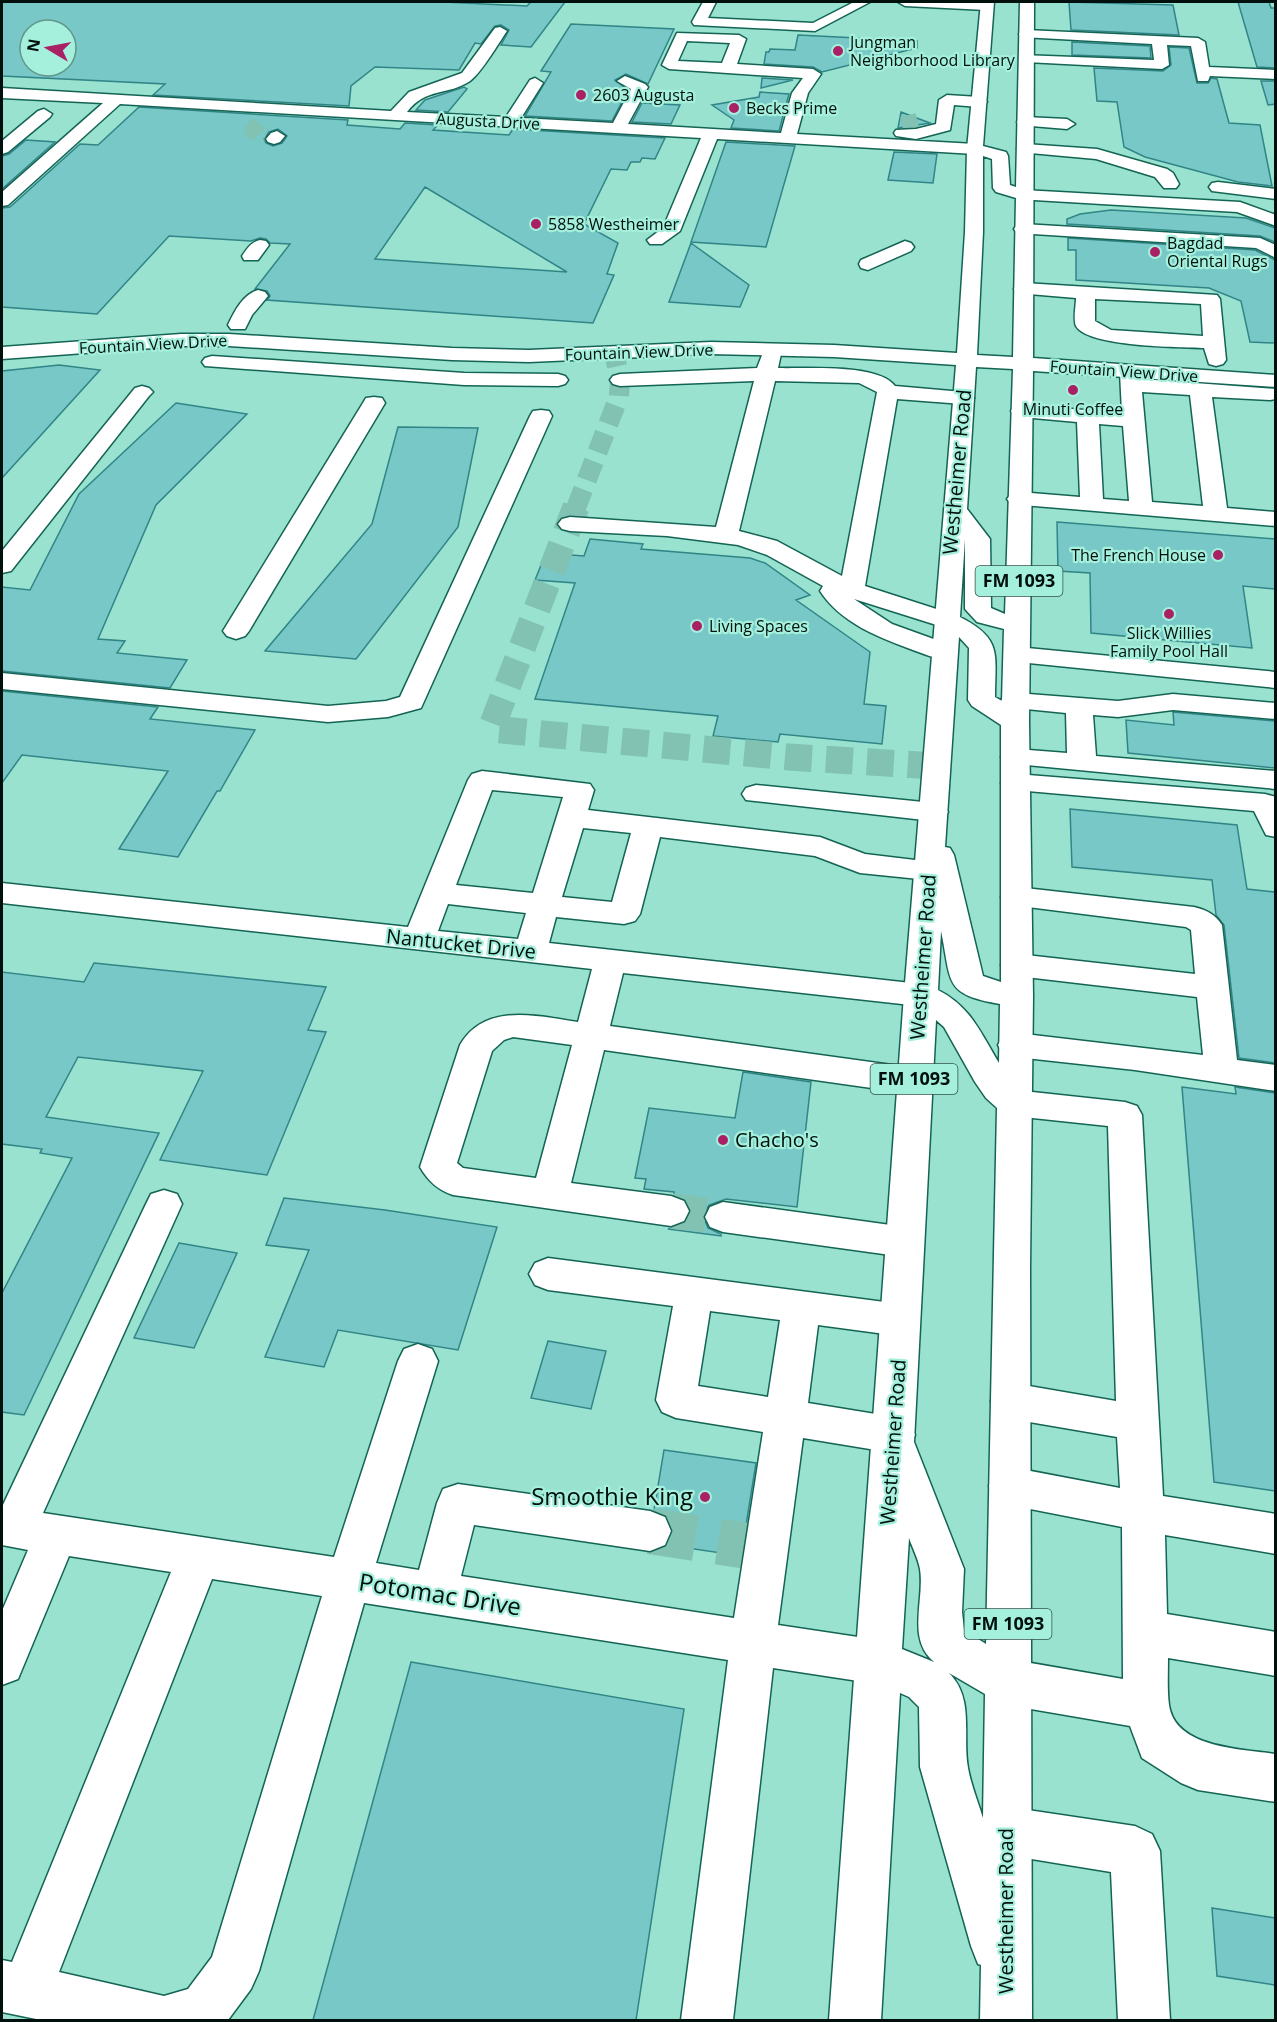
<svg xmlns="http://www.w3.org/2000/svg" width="1277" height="2022" viewBox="0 0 1277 2022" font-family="'Open Sans',sans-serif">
<rect width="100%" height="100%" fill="#98e2cf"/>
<path fill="#78c8c8" stroke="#328586" stroke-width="1.5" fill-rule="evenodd" d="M2,2h442l83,4 4,-4h34l-34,45 -30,-2 8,-15 -8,-5 -6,1 -14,18 -6,-1 -16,27 -84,-3 -24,19 -2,20 -196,-11 12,-11 -163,-8zM30,30h36v36h-36z
M1069,2l104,3 6,30 -108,-5z
M1238,2h31l2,6h4v60l-18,-1z
M571,24l103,5 -26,55 -22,-10 -11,6 13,10 -16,31 -87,-5 26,-44 -10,-1z
M798,35l119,6v7l-95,24 -9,-5 -49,-3 2,-12h3l1,-3 25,1z
M1072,42l78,4 1,12 -79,-3z
M1169,47l20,1 8,35h11l3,-5 6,1 12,44 31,2 12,61 -34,-4 -93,-25 -21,-10 -7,-45 -20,-1 -3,-33 69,3 8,-6z
M762,78l31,2 -32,8z
M1261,81h14v23l-7,1z
M464,87l3,2 -19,23 -32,-2 9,-10z
M760,92l29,2 -10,37 -48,-3 3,-8 -22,-15 47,-8z
M642,103l38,2 -9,19 -39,-2z
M139,107l209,13 -1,5 53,4 5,-6 33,2 -5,5 76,5 4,-6 152,9 -10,21 -13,-1 -2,4h-9l-4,8 -16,-1 -27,55 34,19 -11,31 7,1 -21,48 -326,-23 3,-4 -3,-5 -12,-2 35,-45 -20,-1 -4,-4 -6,-1 -9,3 -82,-5 -72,78 -95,-7v-99l8,-1 70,-63 18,1zM278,129l9,7 -5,7 -9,3 -7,-3 -2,-4 5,-7zM425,187l142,85 -192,-13z
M901,112l21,8 8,3 -32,5z
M26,140l29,2 -53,47v-33l7,-2z
M726,142l69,4 -29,101 -75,-5z
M894,152l43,2 -4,29 -45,-3z
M1111,210l135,8 29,10v14l-15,-6 -193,-12v-5l13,-5z
M1068,238l187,12 20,10v83l-25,-1 -9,-41 -32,-13 -133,-8v-30h-8z
M691,243l58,42 -9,22 -71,-5z
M59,365l41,5 -98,108v-107z
M176,403l71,11 -91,91 -58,134 27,2 -8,12 70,7 -17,28 -168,-17v-84l28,3 49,-96z
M398,427l80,1 -20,99 -102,132 -91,-8 107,-127z
M1057,522l218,17v50l-32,-3 9,62 -161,-15 -1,-60 -32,-2z
M590,539l53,5 -2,5 109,9 15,5 45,32 -14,5 74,52 -6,52 22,2 -4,38 -102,-10 -2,8 -65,-6 5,-20 -183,-17 40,-116 -40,-3 11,-27 38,3z
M2,691l156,16 -8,12 105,11 -35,61h-3l-39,66 -59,-8 49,-78 -146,-16 -20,28z
M1173,712l102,9v47l-147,-15 -2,-33 48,5z
M1070,809l167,16 10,64 28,3v171l-36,-5 -15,-133 -8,-10 -4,-35 -140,-13z
M94,963l232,24 -18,43 18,2 -59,143 -107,-15 43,-89 -125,-14 -32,60 113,16 -135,282 -22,-3v-119l70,-135 -32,-5 2,-4 -40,-5v-172l82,10z
M743,1072l68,10 -14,125 -71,-8 -17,6 -6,11 5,12 13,6v2l-53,-7 17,-6 6,-13 -5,-10 -12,-5v-3l-30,-3 2,-10 -11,-1 14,-70 86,10z
M1182,1087l54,7 -1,-7 40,6v398l-61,-9z
M284,1198l101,12 112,17 -39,123 -120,-20 -14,37 -59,-10 44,-107 -43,-5z
M179,1243l58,10 -43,95 -60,-10z
M548,1341l58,10 -15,58 -60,-11z
M664,1450l92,13 -15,93 -74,-11 6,-15 -6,-14 -13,-6z
M411,1662l273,47 -48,311h-323z
M1212,1908l63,10v67l-58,-9z"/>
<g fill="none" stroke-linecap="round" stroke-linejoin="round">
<path stroke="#81c2b2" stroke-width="16" stroke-dasharray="16 8" stroke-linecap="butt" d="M259,123l-7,8 14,4
M902,125l20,-5"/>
<path stroke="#81c2b2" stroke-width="20" stroke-dasharray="20 10" stroke-linecap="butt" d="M576,508l43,-112 1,-16 -6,-27"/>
<path stroke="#81c2b2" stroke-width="27" stroke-dasharray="27 14" stroke-linecap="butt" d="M576,507l-85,222 298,28 147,9"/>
<path stroke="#81c2b2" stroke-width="35" stroke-dasharray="35 17" stroke-linecap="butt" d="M671,1211l52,6"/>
<path stroke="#81c2b2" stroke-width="46" stroke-dasharray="46 23" stroke-linecap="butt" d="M650,1531l98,15"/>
<g stroke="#136454" stroke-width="3">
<path id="minor" d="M703,2h13l-8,16 105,5 41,-21h16l-55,29 -121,-6 -2,-3z
M898,2h80l13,1 2,3 -7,4 -81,-4z
M500,27l7,4c-9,13 -25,41 -37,50 -22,15 -44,6 -63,31l99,5 24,-37 5,-2 8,5 -22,35 92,5 18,-34 -14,-8 8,-5 20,8 3,3 -20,37 153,9 11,-40 11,-15 -134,-9 -7,-4 15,-32 62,2 7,4 -9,25 76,5 8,5 -13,19 -11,41 178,10 8,5 -8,5 -258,-15 -37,92 -18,13h-12l-3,-4 16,-12 38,-90 -581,-34 -112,101 -6,1v-14l101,-89 -101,-5v-10l389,23 18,-19 53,-19 33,-45zM687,41l43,2 -8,20 -44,-2z
M1026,30l172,8 7,4 4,25 67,3v9l-66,-3 -2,5h-10l-7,-35 -24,-1 2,20 -7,4 -136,-7 -7,-4 2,-3 133,5 -2,-16 -131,-7 -2,-3 2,-3z
M947,95l32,2 8,5 -8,5 -25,-2 -4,25 -34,9 -20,-3 -2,-3 2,-3 20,-1 20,-5 3,-24z
M44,109l8,5 -2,3 -42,35 -6,2v-13l36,-30z
M1025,117l42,2 8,5 -8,5 -48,-4 -2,-3 2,-3z
M277,131l8,5 -5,6 -6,2 -6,-2 -2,-3 5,-6z
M1025,144l72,5 70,20 6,4 6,11 -3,4h-12l-9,-11 -59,-18 -77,-7 -2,-3 2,-3z
M1218,182l58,7v10l-64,-8 -3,-4 3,-4z
M1023,190l217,12 36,13v11l-39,-14 -220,-13 -3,-4 3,-4z
M1023,224l237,14 16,7v13l-20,-10 -239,-15 -3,-4 3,-4z
M260,240l6,1 3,4 -11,15h-14l-2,-4c5,-7 9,-14 18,-16z
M905,241l6,2 3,4 -3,4 -43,19 -7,-2 -2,-4 2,-4z
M1024,283l193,12 3,4 6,61 -3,4 -7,2 -7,-2 -5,-16c-25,-1 -116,-1 -128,-22 -3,-7 0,-21 0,-28l-59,-5 -3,-4 3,-4zM1095,299l106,5 2,32 -92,-6 -16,-9z
M258,290l7,2 3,4 -16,19 -7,14h-14l-3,-4c6,-13 15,-31 30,-35z
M771,348l7,2 3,4 -3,14c27,1 100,-5 117,18l68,6 8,1 3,5 -3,5 -8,1 -66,-5 -32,187 90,29 4,5 -4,5 -9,3 -92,-29 38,25 61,22 4,6 -4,6c-14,3 -26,-3 -40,-8 -35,-13 -72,-27 -93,-59l3,-5 -56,-31 -29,-10 -71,-9 -97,-5 -8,-2 -4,-5 4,-5 8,-2 146,10 38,-146 -134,5 -7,-2 -3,-4 3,-4 7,-2 137,-6 7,-18zM775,381l84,2 18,9 -35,184 -65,-35 -38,-10z
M212,356l252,17 94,1 7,2 3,4 -3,4 -7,2 -94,-1 -259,-19 -3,-4 3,-4z
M1130,366l7,2 4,11 135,10v10l-6,1 -58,-3 15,111 49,4v14l-265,-22 -4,-5 4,-5 8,-2 61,5 -3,-75 -55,-5 -8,-1 -3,-5 3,-5 8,-1 100,8 -2,-41 3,-4zM1142,392l48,3 13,111 -51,-4zM1099,424l24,2 6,75 -26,-2z
M142,386l7,2 4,4 -4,4 -138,175 -9,2v-22l133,-163z
M374,397l8,1 3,5 -136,228 -4,5 -9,3 -9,-3 -4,-5 140,-228 3,-5z
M541,410l8,1 3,5 -131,292 -33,9 -60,5 -326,-33v-16l326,33 58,-5 14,-4 130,-281 3,-5z
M1017,647l259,25v16l-268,-27 -4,-6 4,-6z
M1015,693l103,8 55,-7 103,9v16l-103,-9 -55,7 -25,-2 3,41 180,15v18l-271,-26 -4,-6 4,-6 10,-2 52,4 -1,-40 -61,-6 -4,-6 4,-6z
M482,771l108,13 4,6 -6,20 232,27 45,17 75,9 4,7 -4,7 -11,3 -69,-7 -45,-17 -155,-19 -20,77 -5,7 -11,3 -68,-7 -7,26 371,41 12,3 4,8 -4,8 -12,3 -297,-33 -13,53 304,42 12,4 5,9 -5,9 -12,4 -310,-44 -33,133 100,13 13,5 5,10 -5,10 -13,5 -218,-31c-15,-5 -25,-14 -33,-28l40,-122c25,-43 77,-29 118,-23l14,-53 -590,-66v-20l406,44 60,-147 4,-6zM492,790l71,7 -30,96 -77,-8zM583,828l48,5 -19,69 -50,-5zM448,904l78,9 -8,26 -80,-8zM513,1037l59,8 -36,133 -73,-10 -6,-5 35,-112 12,-11z
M1015,774l250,20 11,3v40l-10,-2 -12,-24 -249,-22 -4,-6 4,-6z
M756,785l177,18 10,3 5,6 -5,6 -10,3 -187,-21 -4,-6 4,-6z
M1016,887l178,20c12,3 21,7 28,18l15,135 39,5v26l-141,-21 -120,-13 -12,-3 -5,-9 5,-9 12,-3 188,22 -6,-58 -180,-21 -11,-3 -5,-8 5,-8 11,-3 178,20 -4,-44 -5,-3 -181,-23 -4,-7 4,-7z
M1014,1090l111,12 12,4 5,9 21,381 113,18v40l-111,-19 2,79 109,18v44l-108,-18c0,15 -1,31 1,47 6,43 72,44 107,49v48l-78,-12 -17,-7 -39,-25 -12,-32 -122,-21 -16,-7 -7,-16 7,-16 16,-7 115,20 -1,-152 -112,-22 -15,-6 -6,-13 6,-13 15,-6 110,21 -3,-51 -106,-18 -14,-6 -6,-12 6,-12 14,-6 105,18 -8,-275 -94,-10 -12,-4 -5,-9 5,-9z
M164,1190l13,4 5,10 -139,309 291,44 64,-196 6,-12 14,-5 14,5 6,12 -62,202 43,7 18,-67 6,-14 15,-5 192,27 15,6 6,14 -6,14 -15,6 -176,-26 -13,51 273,42 29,-186 -87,-14 -14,-6 -6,-12 17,-94 -125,-16 -13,-5 -6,-11 6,-11 13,-5 352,46 14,5 5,11 -5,11 -14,5 -82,-11 -10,78 86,14 15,5 6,13 -6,13 -15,5 -91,-15 -25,187 100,15 16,6 7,16 -7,16 -16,6 -105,-16 -40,352h-52l47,-360 -364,-57 -105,368 -8,18 -23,31h-187l-39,-8v-52l10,2 159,-390 -102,-16 -51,123 -16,6v-74l26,-61 -26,-5v-38l144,-303 5,-10zM710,1311l70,9 -12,77 -70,-11zM212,1579l110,17 -110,361 -24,32 -24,7 -105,-24z
M723,1202l182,25 13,4 6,11 -6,11 -13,4 -182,-25 -13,-5 -5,-10 5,-10z
M1007,1807l128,19 17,8 8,17 10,169h-52l-7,-148 -104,-17 -17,-7 -7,-17 7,-17z"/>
</g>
<g stroke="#136454" stroke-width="3">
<path id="major" d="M981,2h13l-11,144 23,6 2,4 2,29 6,2 4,-185h14l-1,356 243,17v12l-243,-16 -4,351 4,274 -3,272 2,752h-52l1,-55 -3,-1 -7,-18 -51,-179 -1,-60 -10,-10 -9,-4 -19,327h-52l75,-1025 52,-630 -122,-8 -123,-3 -182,8 -77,-2 -223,-14h-48l-179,13v-12l179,-13h48l223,14 77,2 182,-8 123,3 123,8 8,-121 2,-83zM983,156l9,3 1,29 3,4 20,6 -3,159 -36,-2 6,-123zM976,367l37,2 -8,245 -14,-6 -1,-69 -23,-30zM965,539v70l12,13 27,7 -2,72 -7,-4c0,-43 8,-58 -35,-80zM959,637l10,11 -1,52 4,6 29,19v257l-18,-6 -29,-121 -4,-7 -5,-1zM941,931c11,52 2,63 59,73l-1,59c-19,-31 -28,-56 -61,-73zM936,1020l8,7 31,55 11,16 11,10 -11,536 -22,-14 -2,-18 2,-43 -50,-127zM909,1538c3,9 9,20 11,31 5,30 -14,70 14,93l-32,-13zM949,1673l36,21 -2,124c-5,-16 -12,-33 -15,-50 -6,-32 7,-69 -19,-95z"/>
</g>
<use href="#minor" fill="#fff" fill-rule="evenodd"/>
<use href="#major" fill="#fff" fill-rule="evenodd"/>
</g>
<g fill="#aa2065" stroke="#a5f0dc" stroke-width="2">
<circle cx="838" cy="51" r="6"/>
<circle cx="581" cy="95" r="6"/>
<circle cx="734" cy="108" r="6"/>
<circle cx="536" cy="224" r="6"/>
<circle cx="1155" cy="252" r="6"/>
<circle cx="1073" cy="390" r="6"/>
<circle cx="1218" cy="555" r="6"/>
<circle cx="1169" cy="614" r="6"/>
<circle cx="697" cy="626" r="6"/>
<circle cx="723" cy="1140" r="6"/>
<circle cx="705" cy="1497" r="6"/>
</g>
<g text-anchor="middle" stroke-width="4.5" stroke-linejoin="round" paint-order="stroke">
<g font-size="16" fill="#00100c" stroke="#a5f0dc" text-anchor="start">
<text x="850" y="48">Jungman<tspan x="850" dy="18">Neighborhood Library</tspan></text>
<text x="593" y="101">2603 Augusta</text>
<text x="746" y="114">Becks Prime</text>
<text x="548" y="230">5858 Westheimer</text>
<text x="1167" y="249">Bagdad<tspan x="1167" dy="18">Oriental Rugs</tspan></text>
<text x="1073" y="415" text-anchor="middle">Minuti Coffee</text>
<text x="1206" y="561" text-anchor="end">The French House</text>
<text x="709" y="632">Living Spaces</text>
<text x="1169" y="639" text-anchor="middle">Slick Willies<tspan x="1169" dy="18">Family Pool Hall</tspan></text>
</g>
<g font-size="16" fill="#00100c" stroke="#a5f0dc">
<text transform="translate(488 121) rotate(3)" y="6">Augusta Drive</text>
<text transform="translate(153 344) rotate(-3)" y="6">Fountain View Drive</text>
<text transform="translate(639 352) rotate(-2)" y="6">Fountain View Drive</text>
<text transform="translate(1124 371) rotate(4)" y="6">Fountain View Drive</text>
</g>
<g fill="#a5f0dc" stroke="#32534a" stroke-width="1.5">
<rect x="975.5" y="566" width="87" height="30" rx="4.5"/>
<rect x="870.5" y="1064" width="87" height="30" rx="4.5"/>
<rect x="964.5" y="1609" width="87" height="30" rx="4.5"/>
</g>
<g font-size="18" font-weight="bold" fill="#00100c">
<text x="1019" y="587">FM 1093</text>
<text x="914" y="1085">FM 1093</text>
<text x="1008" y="1630">FM 1093</text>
</g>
<g font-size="20" fill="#00100c" stroke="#a5f0dc">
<text transform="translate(957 472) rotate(-85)" y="7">Westheimer Road</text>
<text transform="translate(461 944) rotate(6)" y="7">Nantucket Drive</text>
<text transform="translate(923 957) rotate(-86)" y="7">Westheimer Road</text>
<text transform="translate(893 1442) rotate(-86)" y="7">Westheimer Road</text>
<text transform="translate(1006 1911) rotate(-90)" y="7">Westheimer Road</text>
</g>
<g font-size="20" fill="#00100c" stroke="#a5f0dc" text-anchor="start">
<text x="735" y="1147">Chacho's</text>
</g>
<g font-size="24" fill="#00100c" stroke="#a5f0dc" text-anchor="end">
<text x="693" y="1505">Smoothie King</text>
</g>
<g font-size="24" fill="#00100c" stroke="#a5f0dc">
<text transform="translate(440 1595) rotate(9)" y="8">Potomac Drive</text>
</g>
</g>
<rect width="1277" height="2022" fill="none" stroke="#00100c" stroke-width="6"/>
<g transform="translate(48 48) rotate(280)"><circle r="28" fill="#a5f0dc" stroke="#639689" stroke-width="1.5"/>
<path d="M0-4.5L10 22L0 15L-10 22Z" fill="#aa2065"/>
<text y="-9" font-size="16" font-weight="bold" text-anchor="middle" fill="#00100c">N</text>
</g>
</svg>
